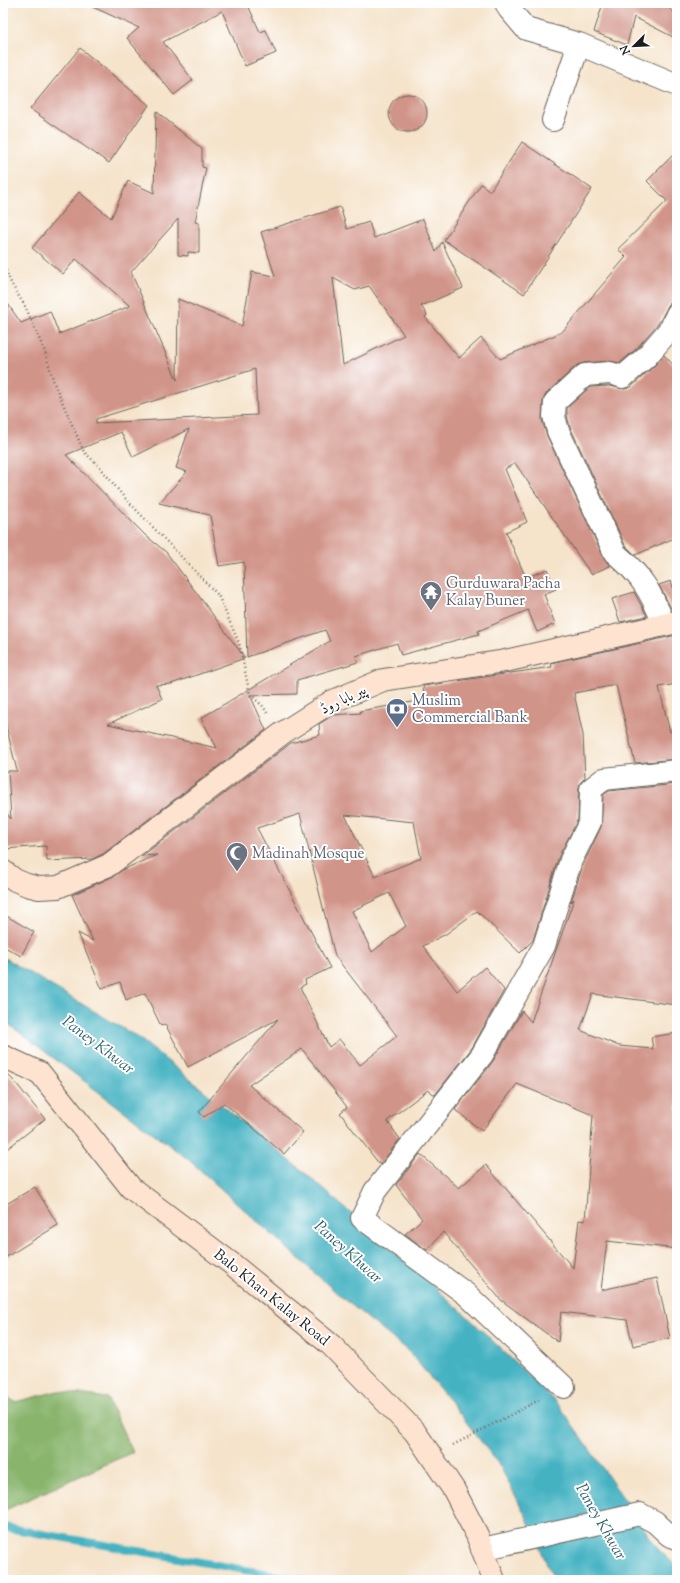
<svg xmlns="http://www.w3.org/2000/svg" width="680" height="1583" viewBox="0 0 680 1583" font-family="'Sorts Mill Goudy',Amiri,serif">
<rect width="100%" height="100%" fill="#fff"/>
<filter id="ink" filterUnits="userSpaceOnUse"><feTurbulence type="fractalNoise" baseFrequency=".025" numOctaves="2"/><feDisplacementMap in="SourceGraphic" scale="8" xChannelSelector="R" yChannelSelector="G"/><feConvolveMatrix kernelMatrix="1 2 1 2 8 2 1 2 1" color-interpolation-filters="sRGB"/></filter>
<filter id="wash" filterUnits="userSpaceOnUse"><feTurbulence type="fractalNoise" baseFrequency=".012" numOctaves="4" result="noise"/><feDisplacementMap in="SourceGraphic" scale="16" xChannelSelector="R" yChannelSelector="G"/><feGaussianBlur stdDeviation="0.9" result="paint"/><feColorMatrix in="noise" values="0 0 0 0 0 0 0 0 0 0 0 0 0 0 0 0 0 1.4 0 .05"/><feComposite in="paint" operator="in"/></filter>
<g filter="url(#wash)">
<rect width="100%" height="100%" fill="#f5e3ca"/>
<path fill="#88b46c" stroke="#526844" d="M58,1391l49,7 26,54 -130,59v-117l12,8z"/>
<path fill="#45b2c2" stroke="#30676f" d="M3,957l136,81 165,134 163,144 92,89 100,145 18,17v13h-123l-28,-64 -26,-50 -50,-65 -42,-50 -70,-57 -149,-134 -186,-140z"/>
<g fill="none" stroke-linecap="round" stroke-linejoin="round">
<path stroke="#45b2c2" stroke-width="8" d="M3,1527l299,53"/>
</g>
<g id="blocks">
<path fill="#d19489" fill-rule="evenodd" d="M84,3h163l13,29 6,-2 10,23 -31,13 -23,-55 -59,31 30,38 -19,15 -47,-57 12,-10z
M603,3l59,1 15,10v25l-43,-22 -7,28 -33,-13z
M80,48l69,57 -40,58 -79,-54z
M389 113a19 19 0 1 1 38 0a19 19 0 1 1-38 0Z
M156,111l46,38v18l4,1 -11,54 4,1v30l-11,-1v4l-10,-1v-36l-47,53 46,108 1,-81 64,27 10,-54 23,4 -14,-44 79,-25 7,22 22,-7 5,16 49,-19 13,33 6,-10 21,46 -42,18 6,9 -2,2 34,41 22,-20 19,21 62,-27 64,-75 -8,-8 49,-48 -20,-20 30,-30v151l-8,2 -9,17 -23,27 -17,15 -11,-2 -25,2 -7,2 -30,28 -4,8 -1,18 5,17 57,122 6,8 -19,8 -76,-111 -10,6 22,53 -21,10 20,46 21,-9 9,20 -12,5 11,30 -18,8 -9,-22 -50,21 1,3 -78,21 -4,-12 -41,13 2,6 -61,18v14l-47,1 16,35 -163,124 -11,5 -45,2 -1,-15 -43,3v-40l8,10 -3,-48h9l-14,-58v-416l18,26 29,-12 9,23 71,-28 -54,-47 -13,15 -31,-26 47,-56 32,26 17,-37 26,12zM333,278l22,12 14,-4 35,49 -61,30zM255,369l2,46 -161,8v-4zM189,429l-13,39 11,4 -28,31 51,12 9,51 25,-4 3,95 78,-27 5,11 -129,77 16,30 -109,-24 54,-25 -6,-14 15,-1 74,-26 -79,-106 -21,-17 -79,-80 55,-23 12,25z
M522,142l70,47 -68,105 -80,-54 37,-56 9,7z
M664,355l13,14v168l-42,18 -10,-10 -55,-118 -3,-12v-7l23,-21 19,-1 16,3 6,-2 23,-21z
M671,581l6,19v10h-5l-13,-25z
M634,592l13,24 -27,6 -8,-23z
M677,635v49l-18,3 11,45 7,-2v29l-42,4 -19,-78 -42,8 9,42 2,43 -5,5 -1,5 -1,31 -19,37 -26,84 -13,13 -43,-42 -31,23 -23,12 34,45 28,-24 19,23 -32,58 -37,47 -7,-5 -41,31 13,18 -20,26 -40,-52 7,-6 -45,-58 -53,36 54,47 -19,22 -60,-51 -20,14 -5,-5 79,-93 -90,48 -23,-43 -4,2 -16,-33 -19,7 -6,-18 -18,7 -24,-56 15,8 -21,-46 42,-19 10,-7 33,-14 -15,1 149,-113 29,-8 -1,-11 14,-9 28,-2 -1,-2 64,-11 -1,-14 129,-19 -1,-4zM300,814l35,142 62,80 -37,29 -21,-26 -10,8 -29,-60 6,-3 -1,-4 25,-12 -73,-140zM345,815l69,7 7,36 -46,19zM389,893l17,33 -34,26 -20,-41z
M677,784v221l-84,-11 -13,36 39,16 34,3 -2,-12 26,-4v216l-70,-8 -6,49 56,-12 13,60 -37,8 -6,-26 -66,-8 -3,30 -57,-42 -58,-68 -16,18 -22,-16 17,-15 -26,-34 24,-31 39,34 27,-23 87,103 6,-48 6,1 8,-106 -76,-31 -35,47 -27,-21 38,-49 29,-50 9,11 43,-123 -3,3 12,-37 18,-38 2,-32 6,-4z
M3,914l31,18 -13,24 -18,-10z
M3,1070l12,12 30,37 -42,33z
M35,1187l23,38 -55,34v-53z"/>
</g>
</g>
<g filter="url(#ink)">
<use href="#blocks" fill-opacity="0" stroke="#686259" stroke-width="1"/>
<g fill="none" stroke-linecap="round" stroke-linejoin="round">
<g stroke="#686259" stroke-width="24">
<path id="street" d="M506,3l3,6 17,20 53,15 98,41
M553,120l26,-76
M664,624c-13,-32 -22,-48 -49,-71l-57,-122 -4,-15 1,-14 30,-27 25,-2 13,4 23,-20 25,-29 6,-14
M564,1387l-98,-93 -104,-76 13,-27 107,-136 62,-109 27,-86 19,-38 1,-33 13,-10 73,-8
M482,1549l158,-35 15,8 14,13 8,3"/>
</g>
<g stroke="#686259" stroke-width="24">
<path id="secondary" d="M3,871l12,9 12,5 12,3 19,-1 51,-22 175,-133 47,-30 52,-22 122,-19 172,-39
M3,1056l37,17 91,115 101,76 99,81 84,87 39,58 23,45 17,45"/>
</g>
<path stroke="#686259" stroke-width="2.5" stroke-dasharray="1 3" stroke-linecap="butt" d="M3,263l8,20 15,25 19,44 9,31 30,69 16,15 23,29 95,99 21,48 11,52 12,10 6,9
M453,1445l88,-46"/>
<use href="#street" stroke="#fff" stroke-width="22"/>
<use href="#secondary" stroke="#fee3d1" stroke-width="22"/>
</g>
</g>
<defs>
<g id="temple-pin" transform="scale(1.15)"><path d="M0 17L-7.5 6A9.5 9.5 0 1 1 7.5 6Z" fill="#6b7280" stroke="#fff"/><path d="M0-6L5-2H3V0L6.5 2.5H4V6H1.5V3h-3V6H-4V2.5H-6.5L-3 0V-2H-5Z" fill="#fff"/></g>
<g id="bank-pin" transform="scale(1.15)"><path d="M0 17L-7.5 6A9.5 9.5 0 1 1 7.5 6Z" fill="#5c6f8a" stroke="#fff"/><path d="M-6-4H6V4H-6ZM0-2.3a2.3 2.3 0 1 0 0 4.6a2.3 2.3 0 1 0 0-4.6Z" fill="#fff"/></g>
<g id="mosque-pin" transform="scale(1.15)"><path d="M0 17L-7.5 6A9.5 9.5 0 1 1 7.5 6Z" fill="#6b7280" stroke="#fff"/><path d="M3.5-4.9A6 6 0 1 0 3.5 4.9A5 5 0 1 1 3.5-4.9Z" fill="#fff"/></g>
</defs>
<g fill-rule="evenodd">
<use href="#temple-pin" x="431" y="592"/>
<use href="#bank-pin" x="397" y="709"/>
<use href="#mosque-pin" x="237" y="853"/>
</g>
<g text-anchor="middle" stroke-width="4" stroke-linejoin="round" paint-order="stroke">
<g font-size="15" fill="#5b616d" stroke="#fff" text-anchor="start">
<text x="446" y="588">Gurduwara Pacha<tspan x="446" dy="17">Kalay Buner</tspan></text>
<text x="252" y="858">Madinah Mosque</text>
</g>
<g font-size="15" fill="#1c1c1c" stroke="#fff">
<text transform="translate(343 699) rotate(-26)" y="5">پیر بابا روڈ</text>
<text transform="translate(272 1297) rotate(39)" y="5">Balo Khan Kalay Road</text>
</g>
<g font-size="15" fill="#4e5e75" stroke="#fff" text-anchor="start">
<text x="412" y="705">Muslim<tspan x="412" dy="17">Commercial Bank</tspan></text>
</g>
<g font-size="16" font-style="italic" fill="#2e6067" stroke="#fff">
<text transform="translate(99 1044) rotate(37)" y="6">Paney Khwar</text>
<text transform="translate(349 1251) rotate(42)" y="6">Paney Khwar</text>
<text transform="translate(602 1521) rotate(60)" y="6">Paney Khwar</text>
</g>
</g>
<rect width="680" height="1583" fill="none" stroke="#fff" stroke-width="16"/>
<g transform="translate(634 46) rotate(246)" stroke="#ffffff" stroke-width="3" paint-order="stroke">
<path d="M0-3L7 15L0 10L-7 15Z" fill="#1c1c1c"/>
<text y="-6" font-size="11" font-weight="bold" text-anchor="middle" fill="#1c1c1c">N</text>
</g>
</svg>
